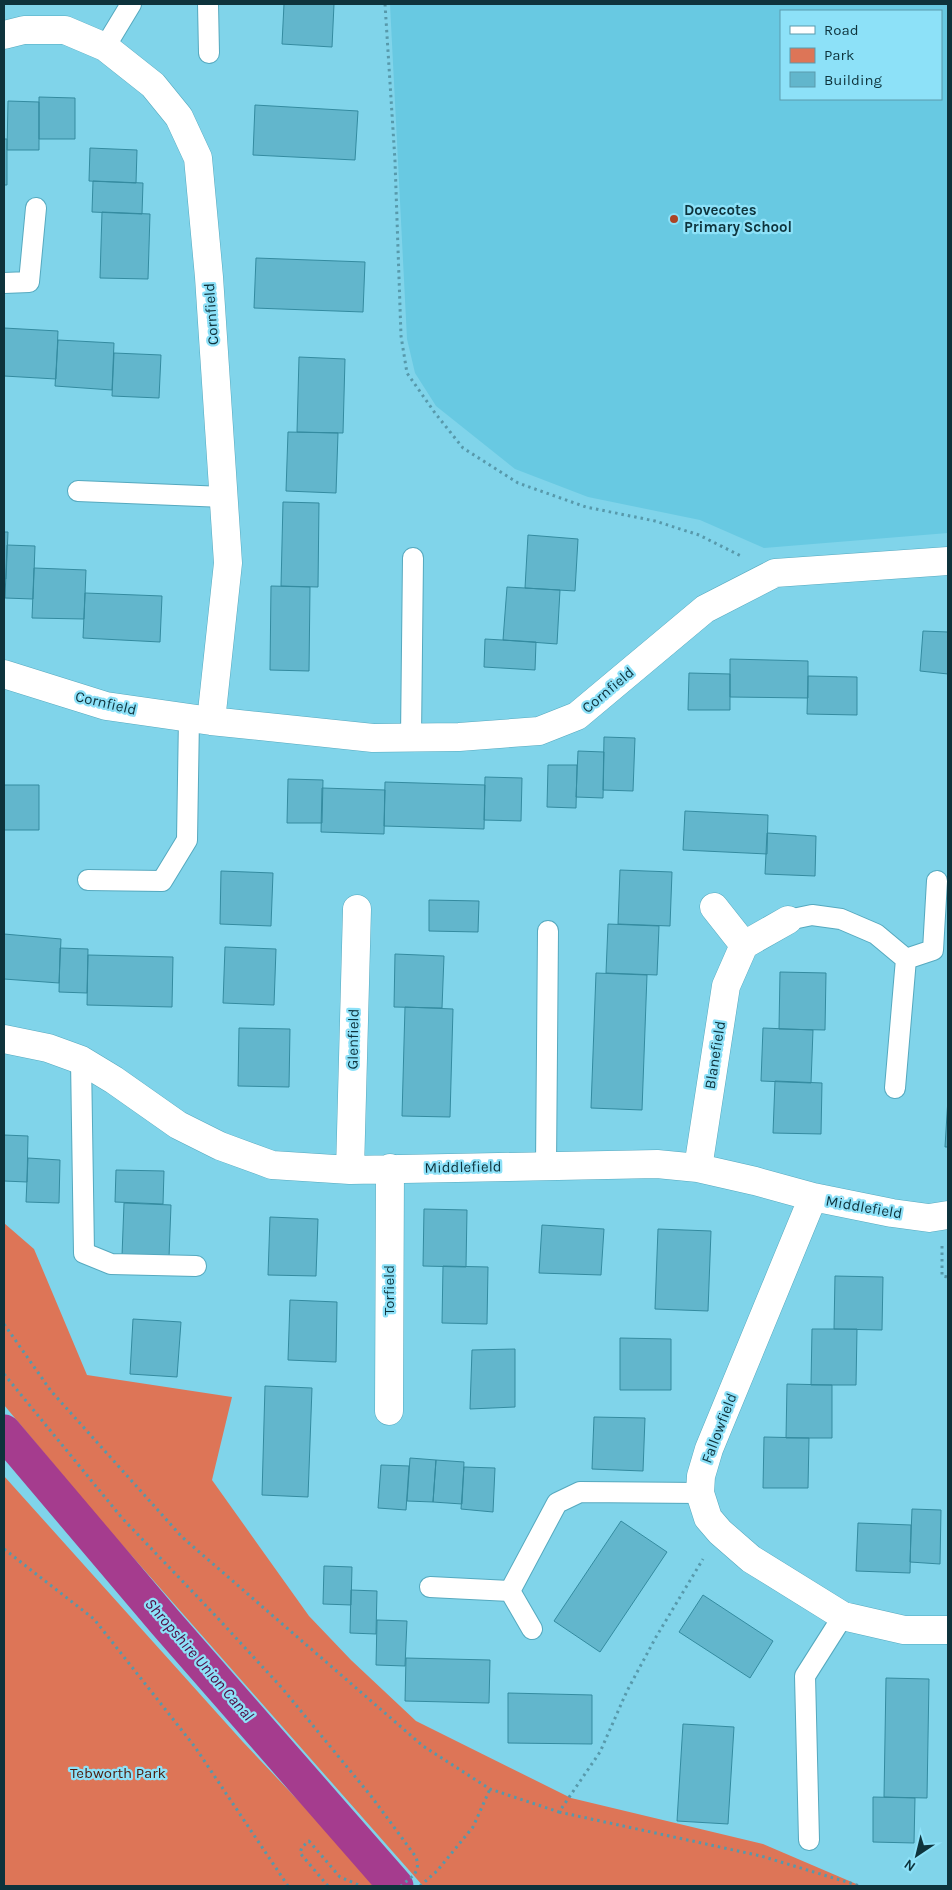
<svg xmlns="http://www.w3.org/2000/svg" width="952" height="1890" viewBox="0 0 952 1890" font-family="Karla,sans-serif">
<rect width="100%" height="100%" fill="#80d4ea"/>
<path fill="#68c9e2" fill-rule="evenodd" d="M390,4h558v529l-184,15 -64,-28 -112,-23 -73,-28 -79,-63 -21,-33 -8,-34zM781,11h160v88h-160z"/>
<path fill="#dd7557" d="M4,1223l30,26 53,126 145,22 -20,83 97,136 42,44 65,61 155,77 192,46 98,42h-438l-322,-365 -97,-116z
M4,1476l239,266 136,144h-375z"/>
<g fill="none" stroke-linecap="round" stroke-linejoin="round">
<path stroke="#a53c8e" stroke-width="35" d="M4,1432l161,190 231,264"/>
</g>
<path fill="#62b6cc" stroke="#348ba0" d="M284,4h50l-2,43 -50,-3z
M39,97l36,1v41h-36z
M8,101l31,1v48h-32z
M255,105l103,6 -3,49 -102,-5z
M4,139h3v46h-3z
M90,148l47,2 -1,33 -47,-2z
M93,181l50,2 -1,31 -50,-2z
M102,212l48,2 -2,65 -48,-1z
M256,258l109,4 -2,50 -109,-4z
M4,328l54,3 -2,48 -52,-3z
M58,340l56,3 -2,47 -57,-4z
M114,353l47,2 -2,43 -47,-2z
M299,357l46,2 -2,74 -46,-1z
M288,432l50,1 -2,60 -50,-2z
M283,502l36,1 -1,84 -37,-1z
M4,532h4l-2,47h-2z
M528,535l50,4 -3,52 -50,-3z
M7,545l28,1 -2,53 -28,-1z
M34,568l52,2 -2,49 -52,-1z
M271,586l39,1 -1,84 -39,-1z
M507,587l53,3 -3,54 -54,-4z
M85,593l77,3 -2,46 -77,-4z
M923,631l25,1v42l-28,-3z
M485,639l51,3 -1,28 -51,-3z
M730,659l78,2v37l-78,-1z
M689,673l41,1v36h-42z
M808,676l49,1v38l-50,-1z
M604,737l31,1 -2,53 -30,-1z
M578,751l26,1 -1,46 -27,-1z
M548,765h29l-1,43 -29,-1z
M485,777l37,1 -1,43 -37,-1z
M288,779l35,1 -1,43h-35z
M385,782l100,3 -1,44 -100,-3z
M4,785h35v45h-35z
M322,788l63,2 -1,44 -63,-2z
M685,811l83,4 -1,39 -84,-4z
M767,833l49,3 -1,40 -50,-2z
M620,870l52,2 -2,54 -52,-2z
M221,871l52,2 -2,53 -51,-2z
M429,900l50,1 -1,31 -49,-1z
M608,924l51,2 -2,49 -51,-2z
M4,934l57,5 -2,44 -55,-4z
M225,947l51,2 -2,56 -51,-2z
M60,948l28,1 -1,44 -28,-1z
M395,954l49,2 -2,52 -48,-1z
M88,955l85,2 -1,50 -85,-2z
M780,972l46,1 -1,57 -46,-1z
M596,973l51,2 -5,135 -51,-2z
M405,1007l48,2 -3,108 -48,-1z
M239,1028l51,1 -1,58 -51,-1z
M763,1028l50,2 -2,53 -50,-2z
M775,1081l47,2 -1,51 -48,-1z
M948,1098v49h-3z
M4,1135l24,1 -1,46 -23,-1z
M28,1158l32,2 -1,43 -33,-1z
M116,1170l48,1 -1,33 -48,-2z
M124,1203l47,2 -2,52 -47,-1z
M424,1209l43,1 -1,57 -43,-1z
M270,1217l48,2 -2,57 -48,-1z
M542,1225l62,4 -3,46 -62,-2z
M658,1229l53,2 -3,80 -53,-2z
M443,1266l45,1 -1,57 -45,-1z
M835,1276l48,1 -1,53 -48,-1z
M290,1300l47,2 -1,60 -48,-2z
M133,1319l48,3 -4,55 -47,-3z
M812,1329h45l-1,56h-45z
M620,1338l51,1v51h-51z
M515,1349v58l-45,2 2,-59z
M787,1384l45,1v53h-46z
M265,1386l47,2 -4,109 -46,-2z
M594,1417l51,1 -2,53 -51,-2z
M764,1437l45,1 -1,50h-45z
M410,1458l26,2 -3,42 -26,-1z
M436,1460l28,2 -2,42 -29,-2z
M381,1465l28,1 -3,44 -28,-2z
M464,1467l31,1 -2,44 -32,-3z
M912,1509l29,1 -1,54 -30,-2z
M621,1521l46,31 -67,100 -46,-31z
M858,1523l53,2 -1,48 -54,-2z
M324,1566l28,1 -1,38 -28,-1z
M351,1590l26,1 -1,43 -26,-1z
M703,1595l70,46 -23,37 -71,-46z
M377,1620l30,1 -2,45 -29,-1z
M406,1658l84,2 -1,43 -84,-2z
M886,1678l43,1 -2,119 -43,-1z
M508,1693l84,2v49l-84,-1z
M683,1724l51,3 -6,97 -51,-3z
M873,1797l42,1 -1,45 -41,-1z"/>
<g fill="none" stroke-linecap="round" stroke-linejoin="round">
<g stroke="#55a9bf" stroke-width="22">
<path id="lane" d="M208,4l1,49
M105,47l26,-43
M4,283l25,-1 7,-74
M78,491l146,6
M411,737l2,-179
M88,880l74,1 25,-41 2,-122
M788,920l24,-5 29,4 35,15 30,25 -11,129
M906,959l27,-9 4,-69
M81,1060l3,193 27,11 85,2
M546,1166l2,-235
M430,1587l80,4
M532,1629l-22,-38 47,-88 23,-11 120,1
M809,1840l-4,-164 38,-60"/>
</g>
<g stroke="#55a9bf" stroke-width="29">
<path id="street" d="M4,35l20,-5h41l40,17 48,38 26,32 19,41 11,119 19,286 -17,158
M4,674l102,32 105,15 162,17 86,-1 80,-6 38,-15 128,-107 70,-36 173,-12
M714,907l30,38 44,-25
M4,1039l44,9 33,12 33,20 64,45 42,21 52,19 78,5 307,-6 41,4 57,13 58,16 79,16 37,5 19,-3
M698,1168l28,-182 18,-41
M350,1170l7,-261
M813,1197l-104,252 -8,27 -1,17 8,25 12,14 31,27 92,57 61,14h44
M389,1411l1,-243"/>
</g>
<path stroke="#5799ab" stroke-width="3" stroke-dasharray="2.5 4" stroke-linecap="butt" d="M385,4l10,157 6,175 6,37 28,40 28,35 55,35 68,24 69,14 44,14 42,21
M942,1246v30l6,1
M4,1324l47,67 131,146 241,209 67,43 69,23 41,-60 27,-61 29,-54 47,-78
M4,1374l118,144 91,95 69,75 89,108 45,61c5,16 -4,19 -15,29
M4,1549l90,70 101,128 93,139
M559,1812l202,44 99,30
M328,1886l-28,-33 2,-6 7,-6 31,36 21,9
M420,1886l17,-15 36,-44 17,-38"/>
<use href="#lane" stroke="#fff" stroke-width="20"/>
<use href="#street" stroke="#fff" stroke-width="28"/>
</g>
<circle fill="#ac4425" stroke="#8de1f8" stroke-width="2" cx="674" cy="219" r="5"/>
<g text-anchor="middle" stroke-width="4.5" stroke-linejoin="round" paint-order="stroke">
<g font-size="15" font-weight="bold" fill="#0e333c" stroke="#8de1f8" text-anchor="start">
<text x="684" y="215">Dovecotes<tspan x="684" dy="17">Primary School</tspan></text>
</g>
<g font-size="15" fill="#0e333c" stroke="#8de1f8">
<text transform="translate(211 314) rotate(-94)" y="5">Cornfield</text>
<text transform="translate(608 690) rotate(-40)" y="5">Cornfield</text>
<text transform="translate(106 703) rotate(13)" y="5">Cornfield</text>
<text transform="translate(353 1039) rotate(-89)" y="5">Glenfield</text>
<text transform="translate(715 1055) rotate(-81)" y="5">Blanefield</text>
<text transform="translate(463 1167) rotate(-1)" y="5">Middlefield</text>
<text transform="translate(864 1207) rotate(10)" y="5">Middlefield</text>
<text transform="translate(389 1290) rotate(-90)" y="5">Torfield</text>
<text transform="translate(719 1428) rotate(-69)" y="5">Fallowfield</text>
</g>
<g font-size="15" fill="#4c1b0c" stroke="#8de1f8">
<text x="118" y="1778">Tebworth Park</text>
</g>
<g font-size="16" font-style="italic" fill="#500b43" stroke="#8de1f8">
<text transform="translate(200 1659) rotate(49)" y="6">Shropshire Union Canal</text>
</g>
</g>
<rect width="952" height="1890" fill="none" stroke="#0e333c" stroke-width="10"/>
<rect x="780" y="10" width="162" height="90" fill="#8de1f8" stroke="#5a9bad"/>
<rect x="790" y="26" width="25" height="8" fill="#ffffff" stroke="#5a9bad"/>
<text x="824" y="35" font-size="15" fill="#0e333c">Road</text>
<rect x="790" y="48" width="25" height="15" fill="#dd7557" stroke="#5a9bad"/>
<text x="824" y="60" font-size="15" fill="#0e333c">Park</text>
<rect x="790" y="72" width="25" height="15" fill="#62b6cc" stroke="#5a9bad"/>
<text x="824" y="85" font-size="15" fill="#0e333c">Building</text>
<g transform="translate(917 1855) rotate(215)" stroke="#8de1f8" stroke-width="4" paint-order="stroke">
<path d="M0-4L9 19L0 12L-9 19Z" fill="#0e333c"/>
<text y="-8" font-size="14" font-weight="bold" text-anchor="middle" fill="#0e333c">N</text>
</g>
</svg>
